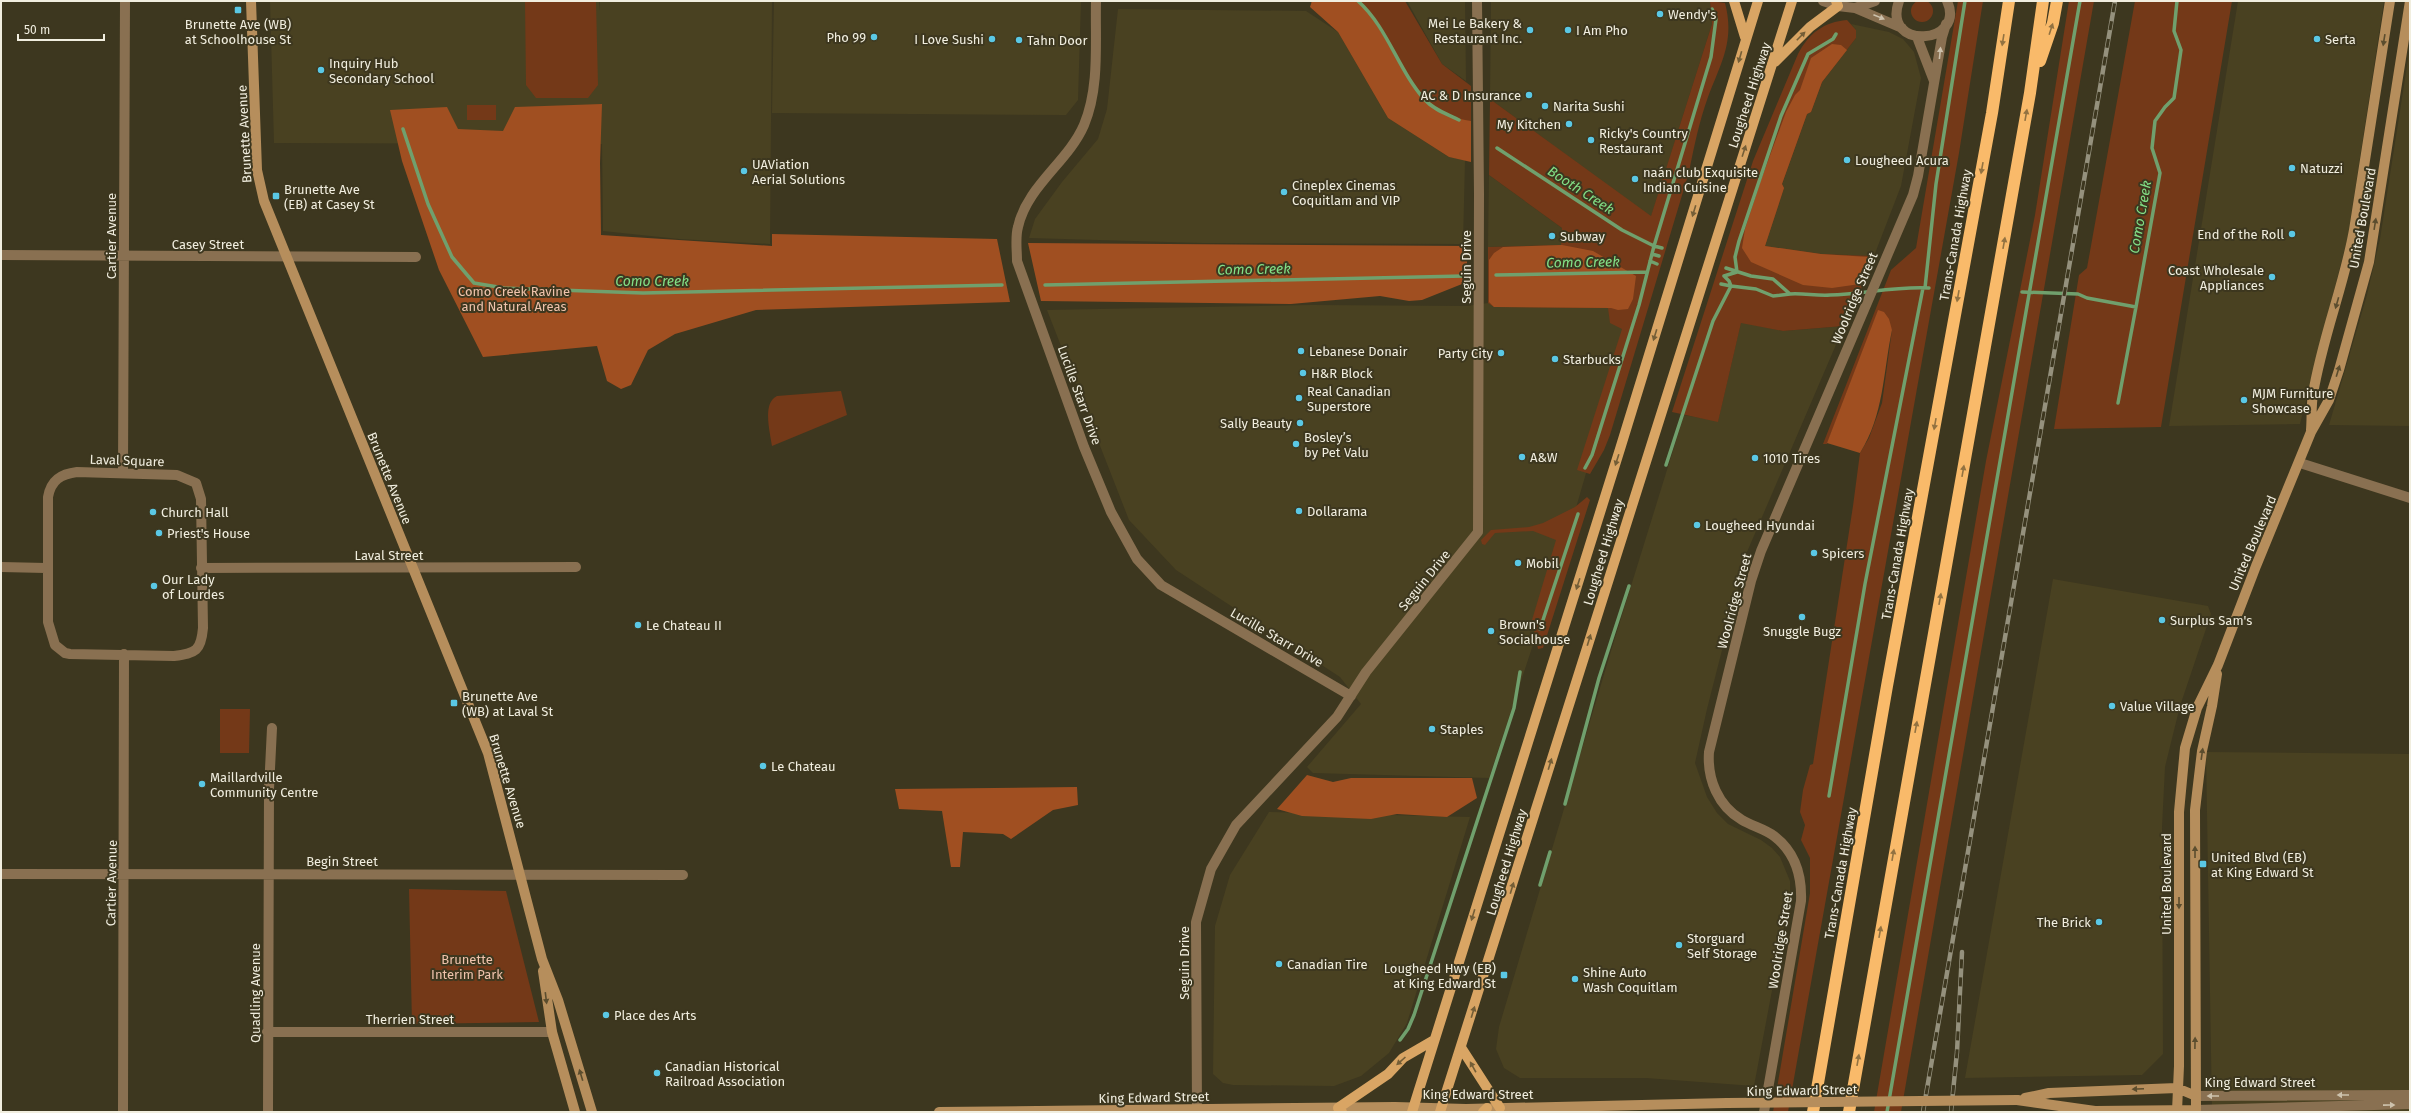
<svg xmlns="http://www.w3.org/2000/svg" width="2411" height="1113" viewBox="0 0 2411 1113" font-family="'Fira Sans',sans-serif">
<rect width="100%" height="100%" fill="#3d371f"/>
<path fill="#494121" d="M270,1h329l1,10v-10h172l-2,243 -91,-5 -76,-8 -1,-87 -328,-1z
M774,1h307l-3,99 -12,15 -294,-2z
M1407,1h58l1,80 -24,-17z
M1491,1h219l2,23 -61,193 -161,-118z
M2238,1h146l-36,235 -48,188 -131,2z
M1118,9l188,2 32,21 50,86 61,39 16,3 -2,84 -261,-1 -173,-5 6,-19 27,-37 36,-43 9,-30z
M1851,24l38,8 14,7 11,13 7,26 -20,108 -27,70 -53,-2 -57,-8 20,-58 -2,-4 25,-70 4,-2 11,-30 34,-44v-8z
M2410,47v379l-81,-1 38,-130 13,-56z
M1489,175l73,53v17l-74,2z
M1488,303l147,1 -75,259 -71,215 -176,-5 -6,-6 54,-63 -21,-27 -164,-107 -47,-50 -82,-210 265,-5 155,1z
M1741,322l42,9 61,-5 -97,226 -40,157 -12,54 12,34 10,16 11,11 33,16 11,8 8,9 10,24v14l-36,191 -108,-8h-126l-16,-10 -8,-19 3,-22 115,-386 70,-226 34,6z
M2053,579l155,27 3,8 -31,92 -15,61 -3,60 1,227 -21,21 -177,3z
M2206,752l204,2v358h-198z
M1269,812l201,5 -63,206 -18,30 -28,23 -27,10 -101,-1 -10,-2 -10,-9 2,-148 15,-51z"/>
<path fill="#743918" d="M1911 11a11 11 0 1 1 22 0a11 11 0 1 1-22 0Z
M525,1h71l2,84 -10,13h-52l-10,-13z
M1309,1h96l37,63 29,22v76l-77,-55 -45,-80z
M1710,1l15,2c10,38 -4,60 -17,94 -9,25 -14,50 -19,75l-79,263 -6,15 -14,24 -13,-4 45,-141 -12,-6 -2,-15 -114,-1 -6,-4v-56l73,-2 1,-17 -73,-53 1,-76 161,117 61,-192z
M1958,1h25l-24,152 -171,959h-15l37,-219v-35l-9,-18 4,-15 -5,-13 3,-22 7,-25 3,-1 40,-258 7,-53 9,-15 13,-35 10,-73 -14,-19 -51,133h-4l68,-174 25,-22z
M2069,1h25l-193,1111h-27l112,-651 49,-246z
M2135,1h97l-71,426 -107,2 25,-154 8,-7z
M1847,20l9,10v8l-34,44 -11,30 -4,2 -25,70 2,4 -19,58 56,8 53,2 1,3 -31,67 -61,5 -42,-8 -23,99 -46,-10 81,-251 45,-107c11,-21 26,-32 49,-34z
M467,105h29v15h-29z
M841,391l6,24 -75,31c-2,-14 -10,-43 5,-50z
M1587,497l3,3 -47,148 -5,1 -6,-29 24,-80 -23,-9 -38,2 -10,12 -3,-1 -1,-4 10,-10 38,-3 14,-4 32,-16z
M220,709h30l-1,44h-29z
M409,889l97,2 33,131 -127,2z"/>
<path fill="#a04f21" d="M1312,1h46c38,39 51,112 113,120v41l-22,-5 -61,-39 -50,-86 -28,-25z
M1832,44l9,1 6,5 -25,32 -11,30 -4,2 -25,70 2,4 -19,58 56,8 48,3 -2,14 -7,13 -28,4 -29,-3 -52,-23 -9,-14 3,-19 16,-49 25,-68 9,-17 5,-5 11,-32z
M602,104l-2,59 1,72 171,11v-12l225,5 13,63 -254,8 -81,24 -27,16 -17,35 -10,4 -14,-8 -10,-35 -114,11 -44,-87 -37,-109 -12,-51 57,-3 11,22 45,2 12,-24z
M1028,243l439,3v36l-45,18 -13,1 -29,-5 -89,8 -250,-3z
M1562,245l31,6 43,25 -3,23 -5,10 -10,1 -7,-2 -117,-1 -5,-5v-42l5,-7 9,-6z
M1878,310l6,2 5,7 3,11c-9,43 -8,85 -32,123l-33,-10z
M1307,775l26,7 18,-4h121l5,20 -30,19 -50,-3 -26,5 -69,-3 -25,-7z
M1077,787l1,18 -25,5 -42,29 -8,-5 -40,-2 -3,35h-9l-9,-56 -43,-2 -4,-20z"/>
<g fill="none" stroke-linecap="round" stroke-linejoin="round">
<path stroke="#70a06d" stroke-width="3.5" d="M1358,1c30,27 40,69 67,99 9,10 22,14 34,20
M403,129l25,75 24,53 22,26 30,5 139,5 359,-8
M1497,148l125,82 32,16 8,2
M1652,254l7,2
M1650,261l7,3
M1726,268l25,8 22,3 17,15c13,-1 27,2 40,1 33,-1 66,-9 99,-7
M1737,272l-2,-15 4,-16 42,-125 27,-62 25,-15 3,-5
M1496,275l151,-3
M1724,276l13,-4
M1724,276l5,5 2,5
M1721,284l10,2
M1045,285l419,-9
M1925,288l11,-104 29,-183
M2022,292l56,2 9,4 49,9 24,-134 -8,-25 3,-27 10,-14 9,-9 7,-48 -7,-19 3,-30
M2118,403l18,-96
M1666,465l47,-144 18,-35 25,3 17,7 17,-2
M1585,468l7,-13 47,-150 15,-59 57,-189 5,-38 -4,-10
M1540,629l38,-115
M1829,796l36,-212 58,-296
M1565,804l34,-126 30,-92
M1540,885l10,-33
M1400,1040l8,-11 6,-14 100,-307 6,-36
M1887,1112l193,-1111"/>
<path stroke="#897051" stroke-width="10" d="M1096,1c-1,40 4,86 -12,124 -16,37 -57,61 -66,102 -3,10 -1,23 -1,34l67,186 27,65 26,47 24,26 190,111
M1823,1l15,5 17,2 47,20
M1899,1c-18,50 68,44 48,0
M1855,8l20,-7
M1917,37l17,44
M1,255l415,2
M2300,463l110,35
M77,472l100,3 19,8 5,16 2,129c-2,23 -7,25 -29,28l-104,-2 -5,-1 -10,-8 -7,-23v-125c3,-17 13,-23 29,-25z
M123,472l2,-471
M1,567l45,1
M201,568l375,-1
M1,874l682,1
M267,1032h285
M2196,1096l214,-1
M1197,1109l-1,-187 15,-53 25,-44 101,-108 29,-45 112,-140 1,-338 -2,-193
M2196,1110l214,-6
M123,1112l1,-458
M268,1112l1,-323 3,-61
M1764,1112l37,-211c1,-25 -6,-49 -27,-65 -9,-7 -22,-10 -32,-16 -24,-14 -35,-41 -33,-68l42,-171 10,-30 152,-356 5,-19 24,-139 4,-13"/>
<path stroke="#b68e5c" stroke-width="10" d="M251,1l6,169 7,31 224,552 54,206 16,41 34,112
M2311,430c1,-12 0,-24 2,-36 9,-56 31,-108 41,-164l36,-229
M543,971l9,61 23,80
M2025,1098l24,-5 128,-5 19,8
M2017,1100l78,11 101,-1 -1,-300 7,-59 10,-45 5,-32
M2177,1111l2,-45v-254l6,-64 12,-40 21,-43 38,-99 55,-134 18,-32 10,-30 30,-108 41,-261
M939,1112l456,-5 71,2 261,-6"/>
<path stroke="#d9a564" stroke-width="10" d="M1734,1l11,36
M1775,62l35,-35 28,-21 -2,-5
M1462,1049l38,59
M1342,1112l-4,-4 50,-34 15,-16 31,-18
M1412,1112l208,-663 138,-448
M1440,1112l352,-1111
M1483,1112l4,-4"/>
<path stroke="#f9ba6a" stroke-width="12" d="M2040,61l13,-38 4,-22
M1813,1112l74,-426 105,-573 17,-112
M1849,1112l181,-1019 13,-92"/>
<g stroke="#95917d" stroke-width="4.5">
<path id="rail" d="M1923,1112l192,-1111
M1951,1112l6,-60 5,-100"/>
</g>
<use href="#rail" stroke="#3d371f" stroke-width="3" stroke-dasharray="9" stroke-linecap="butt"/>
<path stroke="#b68e5c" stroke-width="10" d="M1727,1103l290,-3"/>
</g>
<defs><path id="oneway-solid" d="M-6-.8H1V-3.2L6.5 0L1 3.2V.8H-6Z"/></defs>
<g fill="#cdc2ad">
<use href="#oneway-solid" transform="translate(1879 17) rotate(22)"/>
<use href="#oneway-solid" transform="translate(1940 53) rotate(-84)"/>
<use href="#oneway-solid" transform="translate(2343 1095) rotate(180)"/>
<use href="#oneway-solid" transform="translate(2213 1096) rotate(180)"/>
<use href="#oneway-solid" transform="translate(2389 1105) rotate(-1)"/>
</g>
<g fill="#927241">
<use href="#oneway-solid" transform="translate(2051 29) rotate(-72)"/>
<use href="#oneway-solid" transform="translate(2003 40) rotate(99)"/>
<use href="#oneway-solid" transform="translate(2026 115) rotate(-80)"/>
<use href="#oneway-solid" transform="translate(1982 168) rotate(100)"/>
<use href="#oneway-solid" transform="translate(2004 243) rotate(-80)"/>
<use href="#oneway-solid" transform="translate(1958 296) rotate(100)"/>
<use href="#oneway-solid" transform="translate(1935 424) rotate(100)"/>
<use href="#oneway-solid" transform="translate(1963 471) rotate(-80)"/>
<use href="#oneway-solid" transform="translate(1940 599) rotate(-80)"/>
<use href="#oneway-solid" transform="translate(1916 727) rotate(-80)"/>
<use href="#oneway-solid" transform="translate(1893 855) rotate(-80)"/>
<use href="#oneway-solid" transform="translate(1880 932) rotate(-80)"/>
<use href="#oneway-solid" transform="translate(1858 1060) rotate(-80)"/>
</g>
<g fill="#745e37">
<use href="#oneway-solid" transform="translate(1801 36) rotate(-45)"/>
<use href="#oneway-solid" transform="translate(1740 57) rotate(106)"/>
<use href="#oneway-solid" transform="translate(1744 151) rotate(-72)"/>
<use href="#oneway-solid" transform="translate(1694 211) rotate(107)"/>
<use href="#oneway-solid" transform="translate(1655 335) rotate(107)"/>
<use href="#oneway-solid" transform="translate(1617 460) rotate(108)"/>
<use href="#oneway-solid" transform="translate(1578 584) rotate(108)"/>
<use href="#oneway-solid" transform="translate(1589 640) rotate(-73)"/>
<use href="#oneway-solid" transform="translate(1550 764) rotate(-73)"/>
<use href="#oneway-solid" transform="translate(1512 888) rotate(-73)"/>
<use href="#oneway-solid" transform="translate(1473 915) rotate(107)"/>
<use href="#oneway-solid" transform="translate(1473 1012) rotate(-73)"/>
<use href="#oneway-solid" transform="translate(1401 1061) rotate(138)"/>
<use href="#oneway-solid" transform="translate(1473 1067) rotate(-119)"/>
</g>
<g fill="#5b4d2e">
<use href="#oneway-solid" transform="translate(2384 40) rotate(99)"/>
<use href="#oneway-solid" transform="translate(2375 224) rotate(-81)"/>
<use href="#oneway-solid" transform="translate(2337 303) rotate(106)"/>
<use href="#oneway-solid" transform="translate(2338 371) rotate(-73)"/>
<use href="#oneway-solid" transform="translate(2202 754) rotate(-82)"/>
<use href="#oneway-solid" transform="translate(2195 852) rotate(-90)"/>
<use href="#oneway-solid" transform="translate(2179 903) rotate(90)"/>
<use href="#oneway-solid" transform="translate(546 998) rotate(83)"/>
<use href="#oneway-solid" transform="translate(2195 1043) rotate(-89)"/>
<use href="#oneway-solid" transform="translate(581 1075) rotate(-107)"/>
<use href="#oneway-solid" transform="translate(2138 1089) rotate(177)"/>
</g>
<g fill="#5ac8e5" stroke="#3d371f" stroke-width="1.5">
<rect x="234" y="6" width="8" height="8" rx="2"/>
<circle cx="1660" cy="14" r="4"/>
<circle cx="1530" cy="30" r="4"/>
<circle cx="1568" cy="30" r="4"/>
<circle cx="874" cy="37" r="4"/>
<circle cx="992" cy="39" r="4"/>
<circle cx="2317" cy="39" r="4"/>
<circle cx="1019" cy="40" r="4"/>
<circle cx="321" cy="70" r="4"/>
<circle cx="1529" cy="95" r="4"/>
<circle cx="1545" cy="106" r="4"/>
<circle cx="1569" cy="124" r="4"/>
<circle cx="1591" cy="140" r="4"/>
<circle cx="1847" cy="160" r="4"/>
<circle cx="2292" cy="168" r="4"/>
<circle cx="744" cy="171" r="4"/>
<circle cx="1635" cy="179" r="4"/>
<circle cx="1284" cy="192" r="4"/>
<rect x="272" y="192" width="8" height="8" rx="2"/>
<circle cx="2292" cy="234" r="4"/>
<circle cx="1552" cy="236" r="4"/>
<circle cx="2272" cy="277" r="4"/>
<circle cx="1301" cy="351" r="4"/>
<circle cx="1501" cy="353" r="4"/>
<circle cx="1555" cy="359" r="4"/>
<circle cx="1303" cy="373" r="4"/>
<circle cx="1299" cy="398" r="4"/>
<circle cx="2244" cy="400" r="4"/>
<circle cx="1300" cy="423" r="4"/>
<circle cx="1296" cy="444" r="4"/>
<circle cx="1522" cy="457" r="4"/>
<circle cx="1755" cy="458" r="4"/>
<circle cx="1299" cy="511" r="4"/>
<circle cx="153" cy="512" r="4"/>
<circle cx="1697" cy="525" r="4"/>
<circle cx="159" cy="533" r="4"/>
<circle cx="1814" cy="553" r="4"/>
<circle cx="1518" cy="563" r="4"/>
<circle cx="154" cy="586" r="4"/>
<circle cx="1802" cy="617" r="4"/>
<circle cx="2162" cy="620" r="4"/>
<circle cx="638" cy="625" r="4"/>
<circle cx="1491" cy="631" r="4"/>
<rect x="450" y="699" width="8" height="8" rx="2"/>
<circle cx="2112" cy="706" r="4"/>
<circle cx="1432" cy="729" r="4"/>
<circle cx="763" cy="766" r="4"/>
<circle cx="202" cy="784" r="4"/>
<rect x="2199" y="860" width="8" height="8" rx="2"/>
<circle cx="2099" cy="922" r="4"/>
<circle cx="1679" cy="945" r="4"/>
<circle cx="1279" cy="964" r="4"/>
<rect x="1500" y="971" width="8" height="8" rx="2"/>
<circle cx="1575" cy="979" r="4"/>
<circle cx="606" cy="1015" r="4"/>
<circle cx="657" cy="1073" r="4"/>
</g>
<g text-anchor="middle" stroke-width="4" stroke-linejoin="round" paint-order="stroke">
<g font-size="13" fill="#f1eedf" stroke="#3d371f" text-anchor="start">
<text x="1668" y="19">Wendy's</text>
<text x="1522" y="28" text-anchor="end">Mei Le Bakery &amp;<tspan x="1522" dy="15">Restaurant Inc.</tspan></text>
<text x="238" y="29" text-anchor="middle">Brunette Ave (WB)<tspan x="238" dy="15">at Schoolhouse St</tspan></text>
<text x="1576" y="35">I Am Pho</text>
<text x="866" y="42" text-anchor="end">Pho 99</text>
<text x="984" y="44" text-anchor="end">I Love Sushi</text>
<text x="2325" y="44">Serta</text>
<text x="1027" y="45">Tahn Door</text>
<text x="329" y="68">Inquiry Hub<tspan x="329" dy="15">Secondary School</tspan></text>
<text x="1521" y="100" text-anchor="end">AC &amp; D Insurance</text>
<text x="1553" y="111">Narita Sushi</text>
<text x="1561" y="129" text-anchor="end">My Kitchen</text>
<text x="1599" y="138">Ricky's Country<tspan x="1599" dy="15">Restaurant</tspan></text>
<text x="1855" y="165">Lougheed Acura</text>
<text x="752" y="169">UAViation<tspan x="752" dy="15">Aerial Solutions</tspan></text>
<text x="2300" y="173">Natuzzi</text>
<text x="1643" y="177">naán club Exquisite<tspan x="1643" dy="15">Indian Cuisine</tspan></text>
<text x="1292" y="190">Cineplex Cinemas<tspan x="1292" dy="15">Coquitlam and VIP</tspan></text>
<text x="284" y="194">Brunette Ave<tspan x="284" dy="15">(EB) at Casey St</tspan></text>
<text x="2284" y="239" text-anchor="end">End of the Roll</text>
<text x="1560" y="241">Subway</text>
<text x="2264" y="275" text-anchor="end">Coast Wholesale<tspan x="2264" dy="15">Appliances</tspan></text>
<text x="1309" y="356">Lebanese Donair</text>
<text x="1493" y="358" text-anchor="end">Party City</text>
<text x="1563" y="364">Starbucks</text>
<text x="1311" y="378">H&amp;R Block</text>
<text x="1307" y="396">Real Canadian<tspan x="1307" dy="15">Superstore</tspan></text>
<text x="2252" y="398">MJM Furniture<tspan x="2252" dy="15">Showcase</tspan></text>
<text x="1292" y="428" text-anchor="end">Sally Beauty</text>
<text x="1304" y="442">Bosley’s<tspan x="1304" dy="15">by Pet Valu</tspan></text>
<text x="1530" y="462">A&amp;W</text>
<text x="1763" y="463">1010 Tires</text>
<text x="1307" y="516">Dollarama</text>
<text x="161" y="517">Church Hall</text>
<text x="1705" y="530">Lougheed Hyundai</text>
<text x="167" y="538">Priest's House</text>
<text x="1822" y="558">Spicers</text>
<text x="1526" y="568">Mobil</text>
<text x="162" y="584">Our Lady<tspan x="162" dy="15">of Lourdes</tspan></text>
<text x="2170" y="625">Surplus Sam's</text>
<text x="1499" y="629">Brown's<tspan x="1499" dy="15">Socialhouse</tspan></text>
<text x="646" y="630">Le Chateau II</text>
<text x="1802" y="636" text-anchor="middle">Snuggle Bugz</text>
<text x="462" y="701">Brunette Ave<tspan x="462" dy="15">(WB) at Laval St</tspan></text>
<text x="2120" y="711">Value Village</text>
<text x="1440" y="734">Staples</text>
<text x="771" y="771">Le Chateau</text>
<text x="210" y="782">Maillardville<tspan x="210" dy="15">Community Centre</tspan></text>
<text x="2211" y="862">United Blvd (EB)<tspan x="2211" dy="15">at King Edward St</tspan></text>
<text x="2091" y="927" text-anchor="end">The Brick</text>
<text x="1687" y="943">Storguard<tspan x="1687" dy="15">Self Storage</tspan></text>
<text x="1287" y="969">Canadian Tire</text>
<text x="1496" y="973" text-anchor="end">Lougheed Hwy (EB)<tspan x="1496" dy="15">at King Edward St</tspan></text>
<text x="1583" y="977">Shine Auto<tspan x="1583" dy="15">Wash Coquitlam</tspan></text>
<text x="614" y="1020">Place des Arts</text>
<text x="665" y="1071">Canadian Historical<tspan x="665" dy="15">Railroad Association</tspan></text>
</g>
<g font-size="13" fill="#f1eedf" stroke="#3d371f">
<text transform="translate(1749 95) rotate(-72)" y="5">Lougheed Highway</text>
<text transform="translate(244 134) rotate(-93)" y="5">Brunette Avenue</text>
<text transform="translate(2362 218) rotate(-80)" y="5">United Boulevard</text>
<text transform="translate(1955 235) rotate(-80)" y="5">Trans-Canada Highway</text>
<text transform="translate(111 236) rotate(-90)" y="5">Cartier Avenue</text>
<text x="208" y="249">Casey Street</text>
<text transform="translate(1466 267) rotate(-90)" y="5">Seguin Drive</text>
<text transform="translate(1854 298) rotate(-67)" y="5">Woolridge Street</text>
<text transform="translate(1080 395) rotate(70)" y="5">Lucille Starr Drive</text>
<text transform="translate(127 460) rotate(2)" y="5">Laval Square</text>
<text transform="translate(390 478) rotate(68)" y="5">Brunette Avenue</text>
<text transform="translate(2252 543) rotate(-67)" y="5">United Boulevard</text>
<text transform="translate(1603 552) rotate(-73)" y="5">Lougheed Highway</text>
<text transform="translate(1897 554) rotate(-80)" y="5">Trans-Canada Highway</text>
<text x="389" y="560">Laval Street</text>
<text transform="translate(1424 580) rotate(-51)" y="5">Seguin Drive</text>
<text transform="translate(1734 601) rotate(-75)" y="5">Woolridge Street</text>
<text transform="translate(1277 637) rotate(30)" y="5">Lucille Starr Drive</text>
<text transform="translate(508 781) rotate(73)" y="5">Brunette Avenue</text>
<text x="342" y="866">Begin Street</text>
<text transform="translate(1506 862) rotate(-73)" y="5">Lougheed Highway</text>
<text transform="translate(1840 873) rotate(-80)" y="5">Trans-Canada Highway</text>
<text transform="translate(111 883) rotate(-89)" y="5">Cartier Avenue</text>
<text transform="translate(2166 884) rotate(-90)" y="5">United Boulevard</text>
<text transform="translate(1780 940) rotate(-81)" y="5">Woolridge Street</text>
<text transform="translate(1184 963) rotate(-90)" y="5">Seguin Drive</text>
<text transform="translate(255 993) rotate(-90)" y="5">Quadling Avenue</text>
<text x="410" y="1024">Therrien Street</text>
<text x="2260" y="1087">King Edward Street</text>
<text transform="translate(1802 1090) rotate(-1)" y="5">King Edward Street</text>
<text x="1478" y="1099">King Edward Street</text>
<text transform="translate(1154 1097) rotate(-1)" y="5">King Edward Street</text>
</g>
<g font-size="13" fill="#f0c3ac" stroke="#3d371f">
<text x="514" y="296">Como Creek Ravine<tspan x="514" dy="15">and Natural Areas</tspan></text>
<text x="467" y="964">Brunette<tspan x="467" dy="15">Interim Park</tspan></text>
</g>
<g font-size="14" font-style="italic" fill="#82df86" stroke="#3d371f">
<text transform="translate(1581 190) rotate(33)" y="5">Booth Creek</text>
<text transform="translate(2140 217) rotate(-80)" y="5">Como Creek</text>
<text transform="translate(1583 262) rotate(-1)" y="5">Como Creek</text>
<text transform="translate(1254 269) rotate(-1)" y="5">Como Creek</text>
<text x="652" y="286">Como Creek</text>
</g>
</g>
<rect width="2411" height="1113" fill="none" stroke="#f1eedf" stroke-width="4"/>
<path d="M18 34v6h86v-6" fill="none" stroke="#f1eedf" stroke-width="2"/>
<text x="24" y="34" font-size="12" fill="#f1eedf" stroke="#3d371f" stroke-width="3" paint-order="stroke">50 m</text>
</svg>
